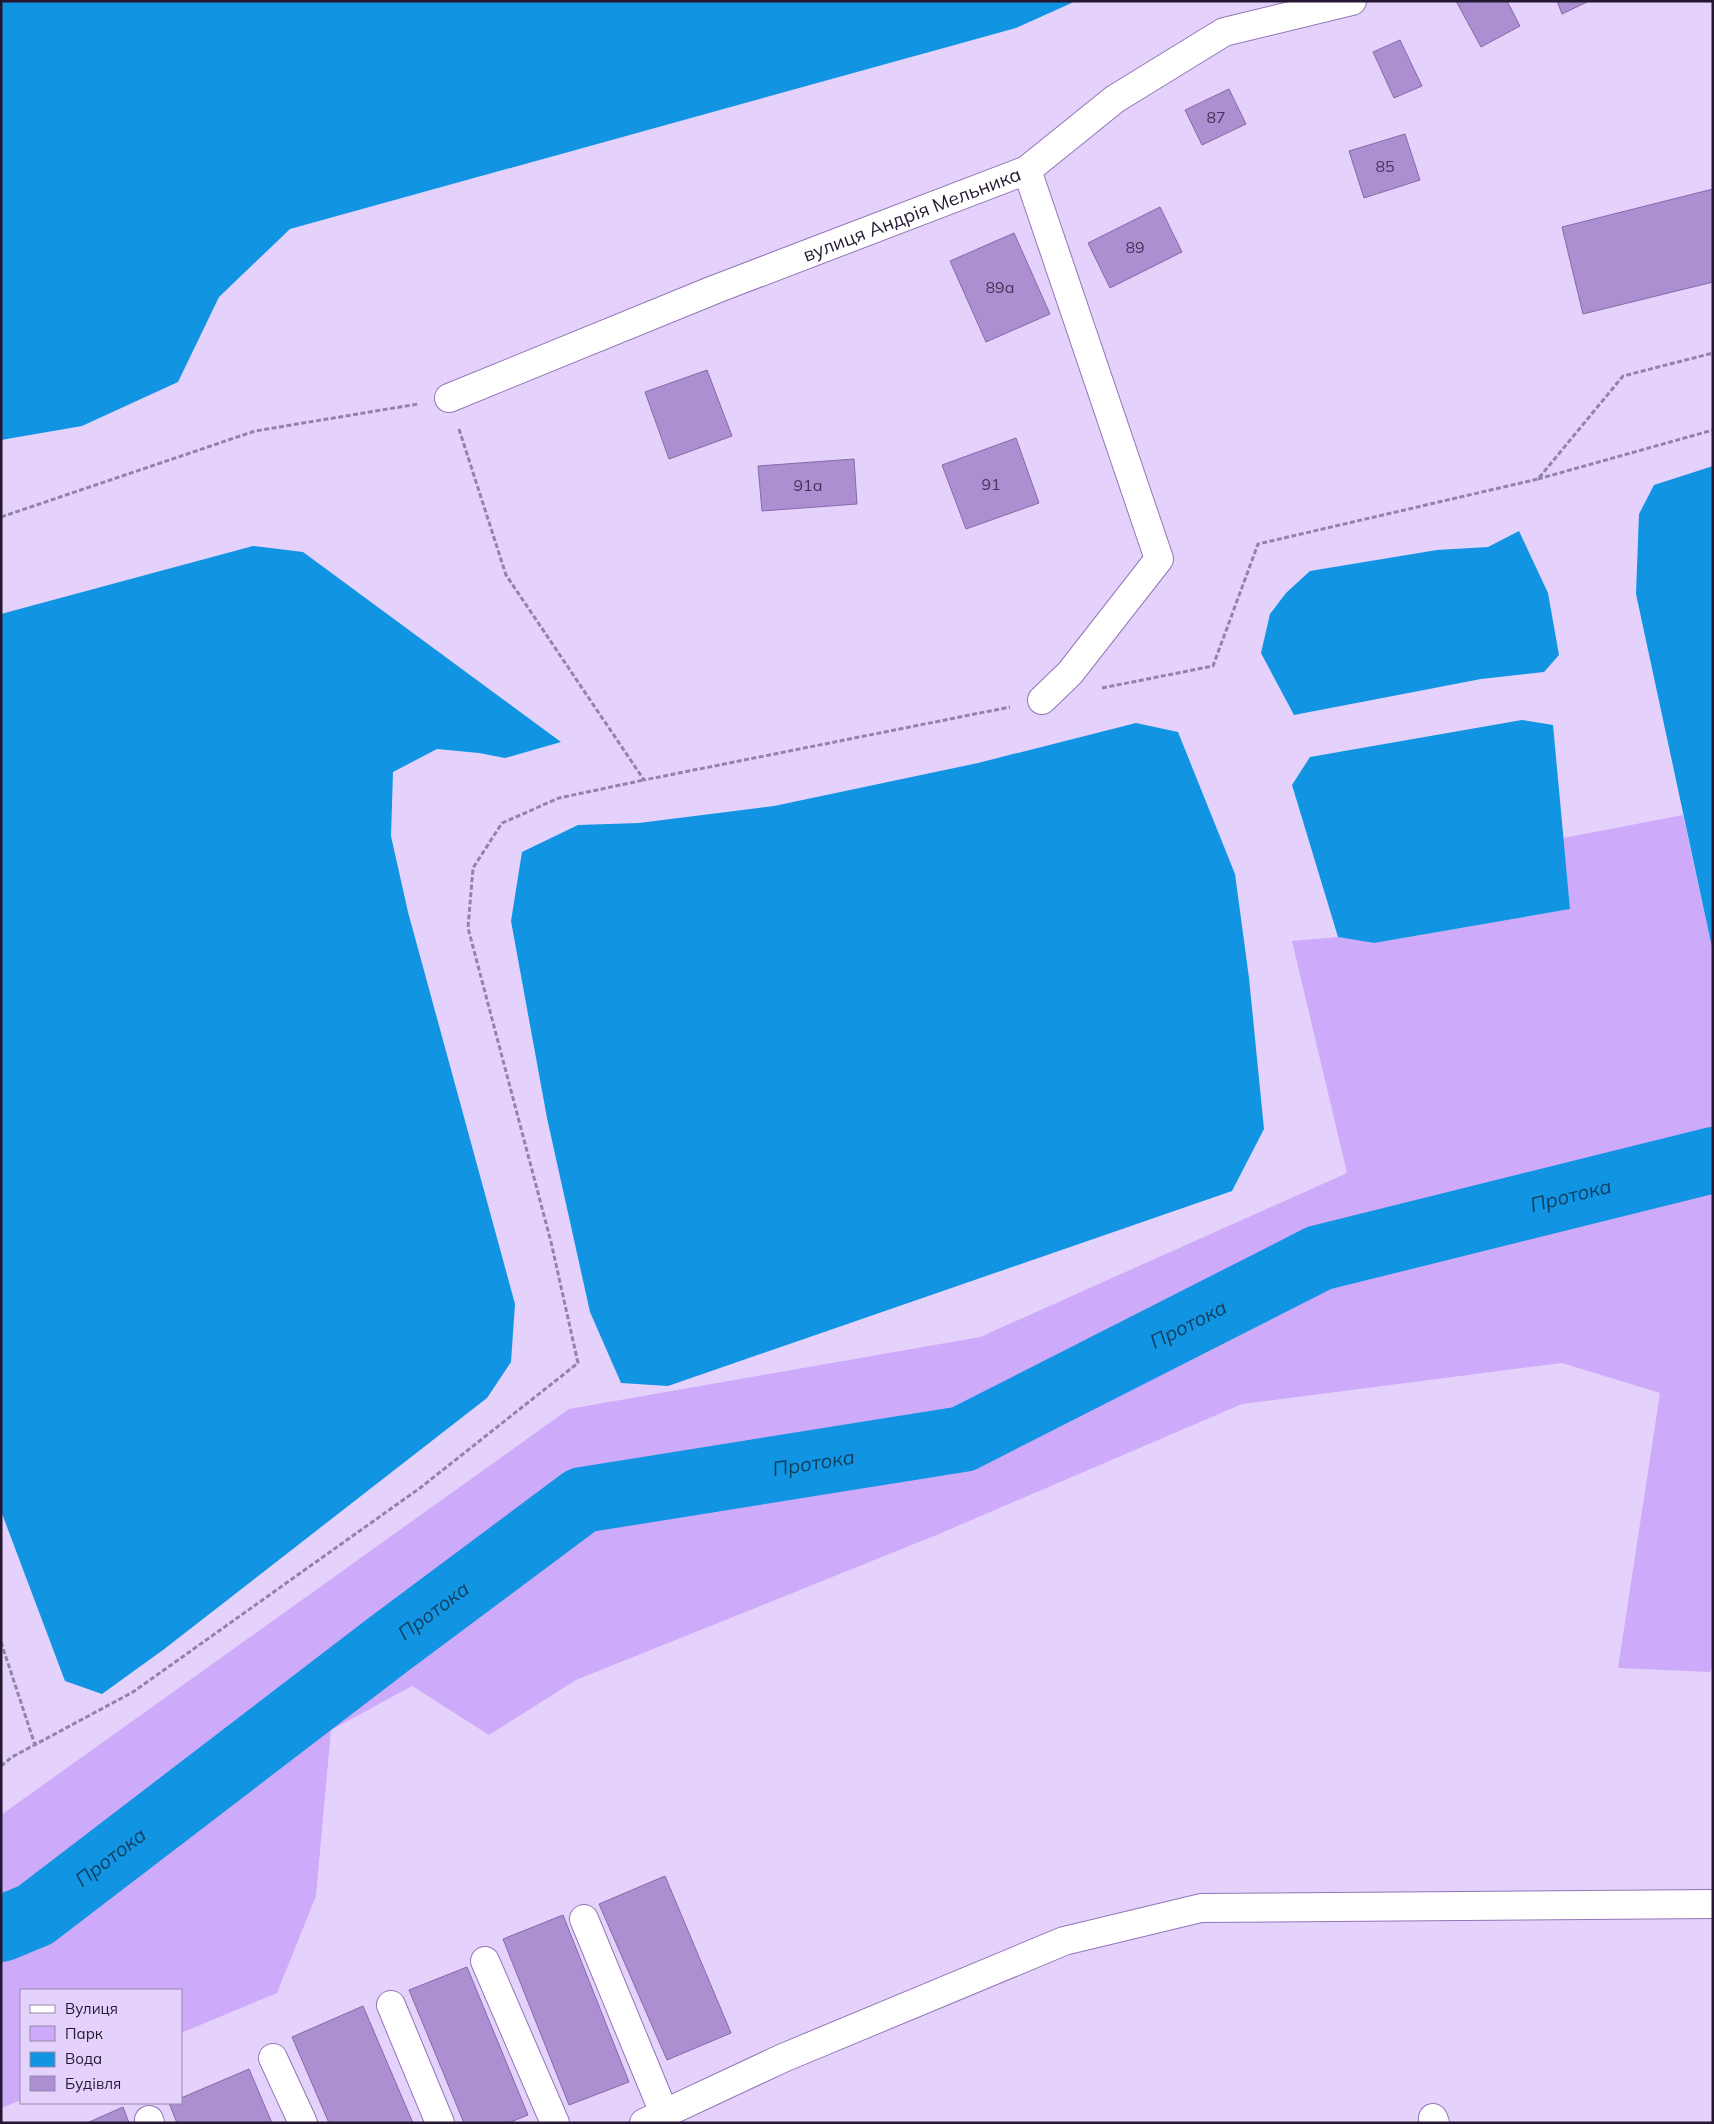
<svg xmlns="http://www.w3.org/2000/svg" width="1714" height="2124" viewBox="0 0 1714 2124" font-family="Mulish,sans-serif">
<rect width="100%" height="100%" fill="#e4d2fc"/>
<path fill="#ceabfa" d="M1683,815l30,137v713l-3,7 -92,-4 42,-275 -98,-30 -320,41 -303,130 -363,146 -87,55 -77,-49 -81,44 -15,166 -39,97 -96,40v-43h-160v110l-20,8v-293l568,-406 411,-72 367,-164 -55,-232 46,-4 36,6 196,-34 -7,-71z"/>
<path fill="#1194e2" d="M1,1h1075l-60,27 -726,201 -71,68 -41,85 -96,44 -81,14z
M1713,466v486l-77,-358 3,-80 15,-29z
M1519,531l29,62 11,62 -15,17 -63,7 -187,36 -33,-62 9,-39 16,-21 24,-22 127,-21 51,-3z
M253,546l50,6 258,190 -56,16 -26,-5 -42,-4 -44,23 -2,64 17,76 107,392 -4,58 -24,36 -324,252 -61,44 -37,-13 -64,-170v-897z
M1522,720l31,5 17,184 -196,34 -36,-6 -46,-152 18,-28z
M1136,723l42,9 57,142 14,104 15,151 -32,62 -564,195 -47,-3 -31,-71 -43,-194 -36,-197 11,-69 56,-27 61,-2 135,-17 204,-43z"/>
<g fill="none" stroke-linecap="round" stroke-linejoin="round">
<path stroke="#1194e2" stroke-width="66" id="s1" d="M1,1929l34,-14 354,-271 193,-144 381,-61 356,-181 394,-98"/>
</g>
<path fill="#ac8fd1" stroke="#8669a8" d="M1456,1h51l13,25 -39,21z
M1557,1h32l-27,13z
M1400,40l22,46 -28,12 -21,-46z
M1229,89l17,35 -44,21 -17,-35z
M1405,134l15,46 -56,18 -15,-47z
M1713,189v93l-130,32 -21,-87z
M1160,207l22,45 -72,36 -22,-45z
M1014,233l36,81 -64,28 -36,-81z
M707,370l25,66 -63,23 -24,-67z
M1016,438l23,65 -73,26 -24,-64z
M854,459l3,45 -95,7 -4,-45z
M665,1876l66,157 -64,27 -68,-156z
M563,1915l66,167 -60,23 -66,-166z
M467,1967l61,148 -20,8h-44l-55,-133z
M363,2006l50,117h-84l-37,-86z
M249,2069l23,54h-95l-8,-20h12v-5z
M123,2107l6,16h-42z"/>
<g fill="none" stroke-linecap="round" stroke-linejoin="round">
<g stroke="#9276b6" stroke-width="30">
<g id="minor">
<path d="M1027,170l132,389 -89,114 -28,27"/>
<path id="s2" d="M449,398l267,-109 311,-119 88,-71 109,-67 128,-31"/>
<path d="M584,1919l80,194"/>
<path d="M485,1961l70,162"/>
<path d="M391,2005l49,118"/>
<path d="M273,2058l30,65"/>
<path d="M1433,2118l2,5"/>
<path d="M149,2120l1,3"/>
<path d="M644,2123l139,-65 281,-117 137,-33 512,-4"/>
</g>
</g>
<path stroke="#9383a7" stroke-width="3" stroke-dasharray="5 2.5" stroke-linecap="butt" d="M459,429l47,146 138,205 366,-73
M1538,479l175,-49
M1,517l254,-86 163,-27
M1102,688l111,-22 45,-122 280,-65 85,-103 90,-23
M1,1642l34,103
M1,1766l11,-9 121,-65 287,-204 158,-125 -27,-121 -83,-314 5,-60 29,-45 57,-25 85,-18"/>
<use href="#minor" stroke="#fff" stroke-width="28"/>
</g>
<g text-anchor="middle" stroke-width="5" stroke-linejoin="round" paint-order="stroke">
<g font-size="16" fill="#453559">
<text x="1216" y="123">87</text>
<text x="1385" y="172">85</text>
<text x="1135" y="253">89</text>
<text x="1000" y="293">89а</text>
<text x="991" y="490">91</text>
<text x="808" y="491">91а</text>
</g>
<g font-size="19" fill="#231731" stroke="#e4d2fc">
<text dy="7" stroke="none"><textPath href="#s2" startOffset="498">вулиця Андрія Мельника</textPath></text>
</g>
<g font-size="20" font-style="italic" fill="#113f5f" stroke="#e4d2fc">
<text dy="7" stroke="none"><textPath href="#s1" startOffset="1768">Протока</textPath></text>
<text dy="7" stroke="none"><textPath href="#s1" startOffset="1362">Протока</textPath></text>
<text dy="7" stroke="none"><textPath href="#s1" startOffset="958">Протока</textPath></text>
<text dy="7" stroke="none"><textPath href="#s1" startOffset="538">Протока</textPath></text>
<text dy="7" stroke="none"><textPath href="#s1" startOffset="132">Протока</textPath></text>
</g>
</g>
<rect width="1714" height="2124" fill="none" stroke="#231731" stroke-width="5"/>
<rect x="20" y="1989" width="162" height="115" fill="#e4d2fc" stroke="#9787ab"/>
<rect x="30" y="2005" width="25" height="8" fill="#ffffff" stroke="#9787ab"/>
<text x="65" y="2014" font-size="15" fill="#231731">Вулиця</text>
<rect x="30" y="2026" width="25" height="15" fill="#ceabfa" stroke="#9787ab"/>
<text x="65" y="2039" font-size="15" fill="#231731">Парк</text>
<rect x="30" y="2052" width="25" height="15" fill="#1194e2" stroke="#9787ab"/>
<text x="65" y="2064" font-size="15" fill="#231731">Вода</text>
<rect x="30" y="2076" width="25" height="15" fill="#ac8fd1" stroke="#9787ab"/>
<text x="65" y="2089" font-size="15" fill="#231731">Будівля</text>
</svg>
